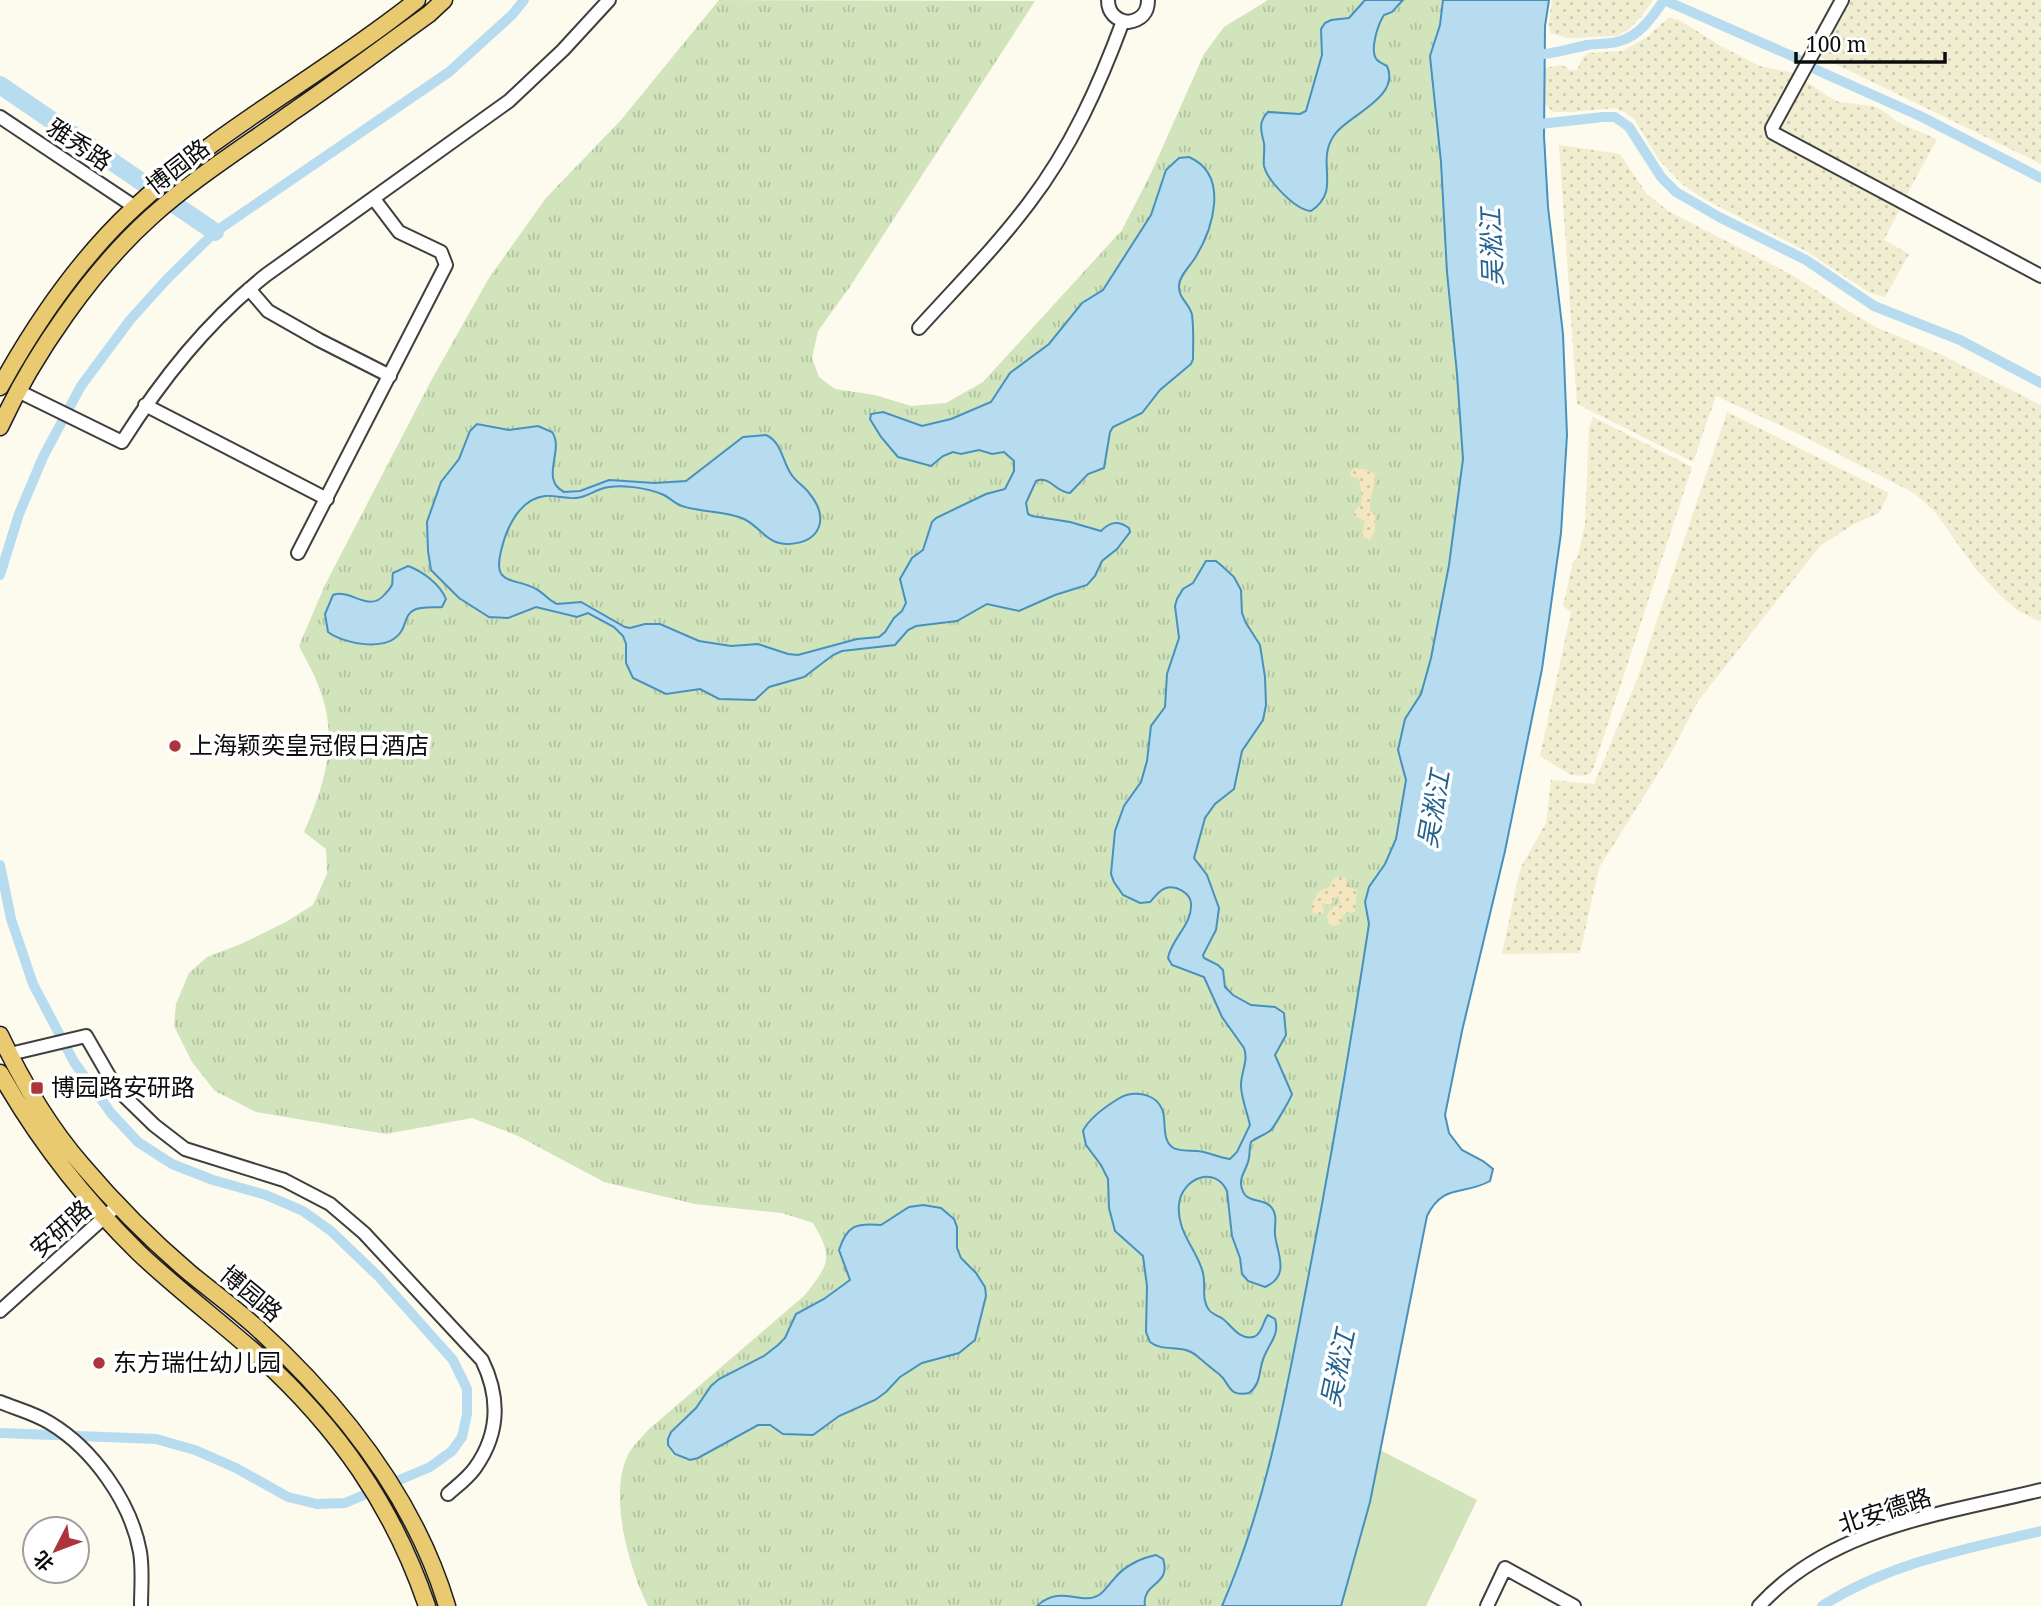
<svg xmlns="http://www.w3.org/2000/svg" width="2041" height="1606" viewBox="0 0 2041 1606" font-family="'Noto Serif','Noto Sans SC',serif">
<defs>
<pattern id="farmland-dots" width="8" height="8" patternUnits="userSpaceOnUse" patternTransform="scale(1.75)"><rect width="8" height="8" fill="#f0edd0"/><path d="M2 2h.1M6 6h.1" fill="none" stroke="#cdcab1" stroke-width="1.8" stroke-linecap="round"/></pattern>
<pattern id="grass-tufts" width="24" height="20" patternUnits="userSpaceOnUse" patternTransform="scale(1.75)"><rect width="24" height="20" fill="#d1e4bb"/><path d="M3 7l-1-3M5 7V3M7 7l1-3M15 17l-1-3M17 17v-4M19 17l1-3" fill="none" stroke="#b2c2a0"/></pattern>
<pattern id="sand-dots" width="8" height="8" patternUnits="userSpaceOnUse" patternTransform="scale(1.75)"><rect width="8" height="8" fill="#f4e7bf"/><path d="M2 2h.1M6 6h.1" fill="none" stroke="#d0c5a3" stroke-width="1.8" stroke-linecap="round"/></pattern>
</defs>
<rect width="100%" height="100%" fill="#fdfaee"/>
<path fill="url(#farmland-dots)" d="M1552,0h101l-12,17 -13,13 -12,6 -48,2 -18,-5 -1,-9z
M1849,0h192v164l-222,-108z
M1672,18l9,3 38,24 40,21 40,8 -32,60 135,71 -18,35 25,14 -24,43 -15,-4 -64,-42 -102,-52 -22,-15 -23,-24 -24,-40 -9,-7 -11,-5 -45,4h-16l-5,-4 -5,-6 1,-34 17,-3 8,5h7l6,-13 5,-4 34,-2 24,-13 21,-19z
M1803,79l24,17 12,6 35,4 11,6 12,10 40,17 -32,59 -128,-67z
M1559,145l61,9 26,39 22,18 124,64 58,37 28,16 64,27 99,50v217l-24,-12 -19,-17 -23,-25 -40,-56 -21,-19 -117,-60 -81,-37 -23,66 -116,-58z
M1727,412l162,81 -10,20 -25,11 -34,22 -122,155 -27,52 -72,115 -19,85 -78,1 16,-76 4,-13 24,-42 5,-43 43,4 43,-104z
M1593,417l99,50 -99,302 -3,5 -10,2 -11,-2 -29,-18 31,-144 -8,-6 10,-44 5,-6 7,-32 4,-96z"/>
<path fill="url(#grass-tufts)" d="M719,0l316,1 -186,287 -31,43 -6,27 7,19 16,12 40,6 36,11 35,-3 37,-21 139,-152 30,-59 52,-117 20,-27 44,-27h175l-3,25 -10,31 11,106 22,297 -14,106 -18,93 -10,36 -16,25 -7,31 8,30 -10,59 -11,25 -16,23 -4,15 4,22c-19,124 -40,247 -64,370 -20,106 -40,213 -83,312h-574c-19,-38 -40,-111 -20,-151 4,-9 14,-17 20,-25l157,-135c24,-31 29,-37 8,-72l-31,-10 -87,-9 -91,-22 -86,-46 -46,-18 -86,16 -130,-22 -41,-21 -23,-29 -18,-36 2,-22 13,-31 18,-16 34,-13 45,-22 27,-17 14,-31 -1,-25 -22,-17c20,-46 35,-91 16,-142 -5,-15 -14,-30 -21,-44l26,-61 107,-206 57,-101 57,-80 75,-78z"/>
<path fill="url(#sand-dots)" d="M1355,468l14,2 6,4c1,13 -6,23 -5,36l5,5v16l-5,9 -8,-4 3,-15 -11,-5 1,-6 6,-5 1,-9 -3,-17 -9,-3 1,-5z
M1337,877l8,1 4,9 8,3 -2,22 -11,2 -3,9 -7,3 -6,-3c-3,-12 3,-14 12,-19l-1,-8 -4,1 -4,8 -9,-2 2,9 -3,3 -8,-2 -2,-7 8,-15 10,-4 4,-7z"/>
<path fill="#d1e4bb" d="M1380,1450l97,50 -51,106h-85l29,-104z"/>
<path fill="#b8dcef" stroke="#4791be" stroke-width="2" d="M1365,0h38l-11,12 -8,3c-6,9 -15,36 -7,45 2,2 8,5 10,6 14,31 -38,49 -52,68 -21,28 8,56 -24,77 -15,-1 -43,-29 -47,-45 -1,-7 1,-15 0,-23 -3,-12 -6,-21 4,-31l32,2 6,-3 16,-56 -1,-26 4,-6 6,-3 18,-2z
M1443,0h106l-4,26 -1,110 4,71 15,127 4,101 -6,98 -19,136 -37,182 -43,180 -17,84 4,18 13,17 21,11 10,8 -3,12c-27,15 -47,2 -63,35l-57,286 -29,104h-119c43,-99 63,-206 83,-312 24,-123 45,-246 64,-370l-4,-22 4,-15 16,-23 11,-25 10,-59 -8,-30 7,-31 16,-25 10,-36 18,-93 14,-106 -6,-85 -10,-102 -6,-110 -11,-106 10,-31z
M1189,157c41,18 24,72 6,101 -5,8 -16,18 -16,28 -1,12 11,18 13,29 2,14 1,30 1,44l-2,5 -31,26 -18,23 -29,14 -3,5 -6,36 -16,6 -18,19c-14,0 -20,-18 -34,-12l-10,22 2,11 4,2 38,6 31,9c9,-9 17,-11 28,-3l1,4 -13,17 -15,12 -7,15 -8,9 -32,10 -36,16 -32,-7 -30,17 -41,5 -8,4 -13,15 -53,6 -9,4 -29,22 -35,10 -14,13 -36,-1 -19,-10 -34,5 -33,-16 -7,-15v-19l-3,-8 -9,-9 -26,-14 -11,4 -41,-10 -28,11 -19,-1 -30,-19 -28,-28 -3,-19 -1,-29 14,-40 18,-23 11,-28 7,-7 32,6 29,-4 14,6c13,18 -13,47 12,60l16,-1 29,-11 46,3 31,-2 57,-44 23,-2c16,7 16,26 25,39 5,8 13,12 18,19 20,24 13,49 -20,51 -22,1 -27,-16 -45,-25 -19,-9 -42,-6 -62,-13 -7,-2 -12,-8 -18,-11 -16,-7 -46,-12 -63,-6 -9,3 -15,8 -25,9 -10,1 -21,-3 -31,-2 -26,3 -39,33 -44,55 -9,36 14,26 35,38 8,4 13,12 21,15l24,-2 44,25 5,1 15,-4h15l39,17 32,5 27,-2 30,10 10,1 59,-16 22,-2 6,-5 9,-14 8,-7 4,-8 -6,-24 12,-21 11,-8 9,-28 4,-4 50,-24 19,-5 9,-18v-10l-10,-9 -12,2 -13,-4 -18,4 -8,-2 -10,4 -12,10 -33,-9 -17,-20 -11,-18 1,-5 12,-2 39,14 29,-7 40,-17 19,-29 39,-29 33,-41 21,-13 48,-75 15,-45 13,-12z
M1206,561h10l6,5 12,11 7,13 1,23 4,10 14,22 5,32 1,28 -3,15 -21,31 -8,38 -19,15 -10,14 -11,40 13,17 12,33 -3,22 -13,25 1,3 14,7 5,5 2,17 8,8 18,10 24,2 9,6 2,22 -11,20 17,39c-1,4 -18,33 -21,36 -6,5 -14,7 -20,12 -2,6 -1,11 -2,16 -2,12 -11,19 -7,31 5,16 22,8 30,19 6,8 2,18 3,27 2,18 16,41 -10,52l-17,-6 -6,-7 -2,-16 -8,-22 -5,-45c-12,-26 -45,-13 -48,13 -3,28 18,45 24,69 3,12 -2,27 6,37 3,4 10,6 14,9 9,7 16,21 30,18 9,-2 10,-16 15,-22l7,4c5,16 -6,24 -11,38 -6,14 -2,26 -15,36 -22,4 -18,-9 -30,-19 -8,-6 -15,-12 -22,-18 -15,-13 -33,-3 -47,-14l-4,-10 1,-46 -4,-30 -28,-25 -6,-23 -1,-29 -7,-14 -15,-20 -3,-14c6,-13 22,-24 35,-32 14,-9 39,-7 45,13 3,10 -1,27 9,35 6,5 19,3 26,4 11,1 21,7 32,8l7,-7 13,-27c-3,-13 -8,-25 -9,-38 -1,-13 8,-26 3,-39l-22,-31 -18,-40 -32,-12 -4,-7c3,-19 25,-34 23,-55 -1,-10 -15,-18 -25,-15 -7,2 -11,9 -16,14l-10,1 -17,-8 -9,-13 -3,-8 4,-43 9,-25 17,-24 6,-21 4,-35 14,-19 2,-33 12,-36 -4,-32 2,-7 6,-10 10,-6z
M408,566c14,5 32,18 38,33l-4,8c-8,1 -20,-1 -28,3 -9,4 -8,16 -14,23 -14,19 -56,11 -72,-1l-3,-18 8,-19c18,-7 36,19 52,-1 2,-2 6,-7 7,-9 1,-4 0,-8 1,-12z
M923,1205l18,3 13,11 3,8v21l4,10 15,15 9,14 1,9 -11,44 -16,13 -37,10 -22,14 -14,15 -11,8 -36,16 -26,19 -30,-1 -13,-9h-12l-60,33 -8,2 -15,-6 -7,-9v-6l3,-7 25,-24 15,-22 8,-7 45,-23 14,-11 7,-7 11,-24 28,-15 26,-19 -11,-30c8,-25 17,-27 42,-25l28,-18z
M1156,1555l7,4c9,27 -22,23 -18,47h-108c24,-22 43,0 62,-11 6,-4 10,-11 15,-16 10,-13 27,-21 42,-24z"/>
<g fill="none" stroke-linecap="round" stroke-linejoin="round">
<path stroke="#b8dcef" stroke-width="10" d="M1664,0l128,56 27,15 101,45 121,62
M1532,55c19,0 36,-6 55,-10 10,-2 22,0 33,-4 20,-5 33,-25 44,-41
M1531,125l72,-8h12l14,10 32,50 15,15 43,25 87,43 68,46 86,34 81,43
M0,575l19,-61 24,-57 38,-71 49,-66 37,-41 48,-47 234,-160 63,-57 12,-15
M0,865l11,54 22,65 41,78 37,51 27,29 34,22 41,16 53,15 37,16 28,20 48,46 74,83 14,29v25l-5,23 -10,14 -22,16 -85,36 -28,1 -29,-7 -52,-29 -41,-18 -39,-11 -156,-6
M1822,1606c67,-43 143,-57 219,-75"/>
<path stroke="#b8dcef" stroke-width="18" d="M0,85l215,147"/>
<g stroke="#3f3f3f" stroke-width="16">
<path id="minor" d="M1108,0c0,13 8,20 20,22 13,-2 20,-9 20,-22
M1842,0l-70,128 1,5 268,143
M0,117l135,90
M249,289l19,22 51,29 71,36
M919,328c37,-41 77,-81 110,-125 42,-55 70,-117 94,-182
M18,391l104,51c40,-63 85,-120 144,-167l243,-174 54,-51 46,-50
M145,405l182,94
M298,553l148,-288 -5,-13 -42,-20 -25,-33
M10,1054l76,-18 30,52 38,37 31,24 99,31 46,24 34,29 118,127c18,37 18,73 -7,108 -7,10 -18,18 -27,26
M0,1311l118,-106
M0,1402c17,7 34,11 50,21 43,26 81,79 90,129 3,18 1,36 1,54
M1487,1606l18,-38 69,38
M1759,1606c72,-79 184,-92 282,-116"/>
</g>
<g stroke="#1d1d1d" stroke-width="19">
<path id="major" d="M0,387c36,-65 79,-128 134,-179 86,-80 192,-135 283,-208
M0,427c33,-72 92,-157 151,-210 43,-39 93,-70 140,-104 47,-32 92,-66 138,-99l15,-14
M0,1035c22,46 48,91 82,130 33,39 70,76 109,109 22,18 45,35 66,54 83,76 157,168 190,278
M0,1073c38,67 85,127 139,180 39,37 82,69 121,104 78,71 133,149 167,249"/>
</g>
<use href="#minor" stroke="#fff" stroke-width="12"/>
<use href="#major" stroke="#e9ca71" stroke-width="16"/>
</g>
<g fill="#ad343c" stroke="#fff" stroke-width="2.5">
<circle cx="175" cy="746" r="7"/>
<rect x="30" y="1081" width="14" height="14" rx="3.5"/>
<circle cx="99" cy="1363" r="7"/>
</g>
<g text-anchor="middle" stroke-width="7" stroke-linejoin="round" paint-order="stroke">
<g font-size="24" fill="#0c0c0c" stroke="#fff">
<text transform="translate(79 145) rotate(34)" y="8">雅秀路</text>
<text transform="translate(178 167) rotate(-38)" y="8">博园路</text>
<text transform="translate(61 1229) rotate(-42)" y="8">安研路</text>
<text transform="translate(251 1294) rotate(40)" y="8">博园路</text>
<text transform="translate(1885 1511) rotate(-18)" y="8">北安德路</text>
</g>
<g font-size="24" fill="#0c0c0c" stroke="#fff" text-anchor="start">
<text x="189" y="754">上海颖奕皇冠假日酒店</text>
<text x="51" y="1096">博园路安研路</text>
<text x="113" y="1371">东方瑞仕幼儿园</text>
</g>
<g font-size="26" font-style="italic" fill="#246390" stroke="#fff">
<text transform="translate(1492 247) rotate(-92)" y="9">吴淞江</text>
<text transform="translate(1434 809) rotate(-80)" y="9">吴淞江</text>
<text transform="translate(1338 1368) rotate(-78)" y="9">吴淞江</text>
</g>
</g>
<g transform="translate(56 1550) rotate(228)"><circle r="33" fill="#ffffff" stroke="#9e9e9e" stroke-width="2"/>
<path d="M0-5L12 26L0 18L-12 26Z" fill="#ad343c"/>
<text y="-10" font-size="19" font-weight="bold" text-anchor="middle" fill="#0c0c0c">北</text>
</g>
<path d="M1796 52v10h149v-10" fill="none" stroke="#0c0c0c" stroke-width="3.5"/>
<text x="1806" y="52" font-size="21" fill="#0c0c0c" stroke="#ffffff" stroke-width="5" paint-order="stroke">100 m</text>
</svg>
